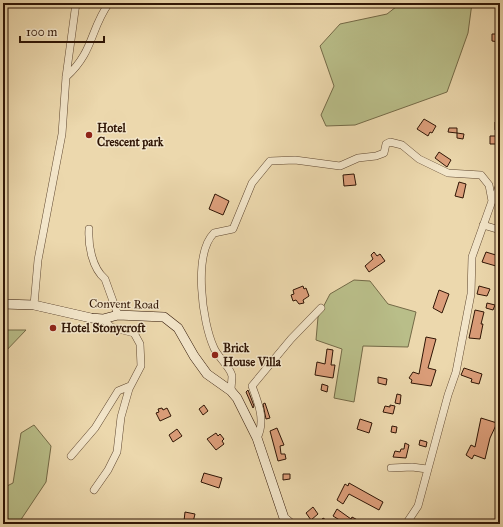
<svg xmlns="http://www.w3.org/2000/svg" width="503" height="527" viewBox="0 0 503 527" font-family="'IM FELL Great Primer',serif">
<rect width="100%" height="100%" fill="#ecd8ad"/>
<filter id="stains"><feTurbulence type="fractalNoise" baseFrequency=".005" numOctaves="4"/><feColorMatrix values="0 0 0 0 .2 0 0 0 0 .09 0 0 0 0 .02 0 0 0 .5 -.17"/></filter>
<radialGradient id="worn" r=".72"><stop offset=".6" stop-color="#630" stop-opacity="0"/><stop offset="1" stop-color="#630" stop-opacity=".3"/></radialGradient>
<path fill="#b9be89" stroke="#746a47" d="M401,3h71l-4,30 -21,59 -92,33 -29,1 -5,-11 13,-29 -14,-40 20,-22 47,-10z
M354,280l16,1 18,23 28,8 -8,35 -45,-1 -9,56 -20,-4 8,-49 -26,-9 2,-23 12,-23z
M3,330h23l-23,24z
M34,425l17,21 -5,36 -28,42h-15v-36l10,-5 8,-50z"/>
<path fill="#dc9e7a" stroke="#2f1505" d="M492,34h8l-1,8 -7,-1z
M424,119l12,7 -4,7 -2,-1 -2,4 -11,-7z
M495,122h5v8h-5z
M449,128h8v5l-9,-1z
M457,133l7,1 -1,5 -6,-1z
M490,136h6v8h-6z
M439,152l12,8 -4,7 -12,-9z
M354,174l2,11 -12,1 -1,-11z
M459,182l7,2 -3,14 -8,-2z
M215,194l14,7 -6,14 -14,-6z
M374,252l3,4 3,-2 5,7 -16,11 -4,-6 8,-7 -2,-4z
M486,252l13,4 -3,10 -14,-4z
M303,286l1,3 2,-1 3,8 -6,4 1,3 -5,1 -3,-4 -3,1 -2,-6 3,-1 -1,-4z
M479,286l11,3 -3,7 -10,-2z
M439,290l10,4 -7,19 -9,-5z
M487,303l8,2 -2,5 -7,-2z
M475,310l9,2 -3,12h2l-3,15 -11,-1z
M426,337l10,2 -8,29 8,2 -5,16 -20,-3 1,-3 -3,-2 4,-6 6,2z
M327,349l6,1 -2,15h4l-2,13 -18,-3 2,-13 8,2z
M464,368l18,6 -3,10 -8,-2 1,-3 -11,-4z
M378,377l9,2 -1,6 -8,-2z
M322,384l6,2 -1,6 -6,-2z
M248,390l6,16 -1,2 -7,-16z
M397,394l4,1 -1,9 -5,-1z
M265,403l5,15 -4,1 -3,-15z
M204,405l4,6 -5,4 -4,-6z
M390,405l5,1 -2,8 -10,-2 2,-6 5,1z
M162,408l1,2 4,-2 4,8 -11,5 -4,-8 3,-1 -1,-3z
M481,418l16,5 -7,15 -5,21 -11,-4 -2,4 -6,-4 5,-10 4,2z
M360,419l12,4 -3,10 -12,-4z
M392,426l5,1 -1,6 -5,-1z
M277,428l7,17 -4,1 1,8h4l1,5 -8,2 -8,-30z
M177,429l5,7 -9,6 -4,-7z
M216,433l2,3 2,-2 4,5 -2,2 2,3 -8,6 -9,-11z
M420,440l7,2 -1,5 -7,-2z
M405,443l4,2 -3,13 -13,-1 2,-6 5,1 1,-3h3z
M204,473l18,5 -3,10 -18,-6z
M283,474h7v5l-7,1z
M349,483l34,19 -4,8 -30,-16 -6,10 -6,-4 8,-16 3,2z
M313,507l5,7 -7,6 -5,-7z
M337,509l14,10 1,-2 13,7h-19l-13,-8z
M185,512l10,2 -2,8 -9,-1z
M323,518l9,6h-13z"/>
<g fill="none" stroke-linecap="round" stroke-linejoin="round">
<g stroke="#5e462f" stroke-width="8">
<path id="minor" d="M66,77c28,-25 24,-48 43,-74
M483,225l17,5
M89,229c-1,16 3,39 16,50l13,36
M34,305l4,-45 24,-126 4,-57 10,-74
M231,391c0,-5 1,-11 1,-15 -1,-8 -15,-20 -18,-28 -12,-26 -21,-94 0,-115l19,-4 19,-46 18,-22 25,-1 45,6 18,-8 18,-2 8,-3 2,-9 4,-2 12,3 17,14 29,14 33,2 8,10 3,16
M257,438c9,-17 1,-36 -5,-52l39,-47 30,-31
M71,456l24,-28 23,-37 12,-5
M391,468l21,-1 15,2
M94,490l14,-20 9,-18 4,-35 8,-28 12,-23 -1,-22 -6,-11 -23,-6 -8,-8
M406,524l12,-18 30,-111 8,-23 15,-78 1,-37 20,-56 4,-5 4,-13"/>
</g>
<g stroke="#2f1505" stroke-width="10">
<path id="secondary" d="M3,304l31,1 57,13 12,1 15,-4 46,2 14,11 16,28 13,18 24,17 6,7 20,40 27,80 7,6"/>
</g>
<use href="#minor" stroke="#f3e6ca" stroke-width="7"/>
<use href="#secondary" stroke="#f3e6ca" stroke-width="9"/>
</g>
<g fill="#8f2418" stroke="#f3e6ca" stroke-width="1.5">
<circle cx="89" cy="135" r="4"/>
<circle cx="53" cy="328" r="4"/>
<circle cx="215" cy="355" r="4"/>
</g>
<g text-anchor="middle" stroke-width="3" stroke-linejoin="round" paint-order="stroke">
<g font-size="12" font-weight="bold" fill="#2f1505" stroke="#f3e6ca" text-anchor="start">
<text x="97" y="132">Hotel<tspan x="97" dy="14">Crescent park</tspan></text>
<text x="61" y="332">Hotel Stonycroft</text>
<text x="223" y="352">Brick<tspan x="223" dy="14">House Villa</tspan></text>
</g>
<g font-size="12" fill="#2f1505" stroke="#f3e6ca">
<text transform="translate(124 304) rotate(1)" y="4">Convent Road</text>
</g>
</g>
<rect width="503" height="527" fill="none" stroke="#ecd8ad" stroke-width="16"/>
<rect x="4" y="4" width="495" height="519" fill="none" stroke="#2f1505" stroke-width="2"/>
<rect x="8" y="8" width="487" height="511" fill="none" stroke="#2f1505"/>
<path d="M20 36v6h84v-6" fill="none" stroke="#2f1505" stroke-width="2"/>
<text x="26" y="36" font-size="12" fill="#2f1505" stroke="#f3e6ca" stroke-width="3" paint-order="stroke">100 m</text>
<rect width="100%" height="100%" filter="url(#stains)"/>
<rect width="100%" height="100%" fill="url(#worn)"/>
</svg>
